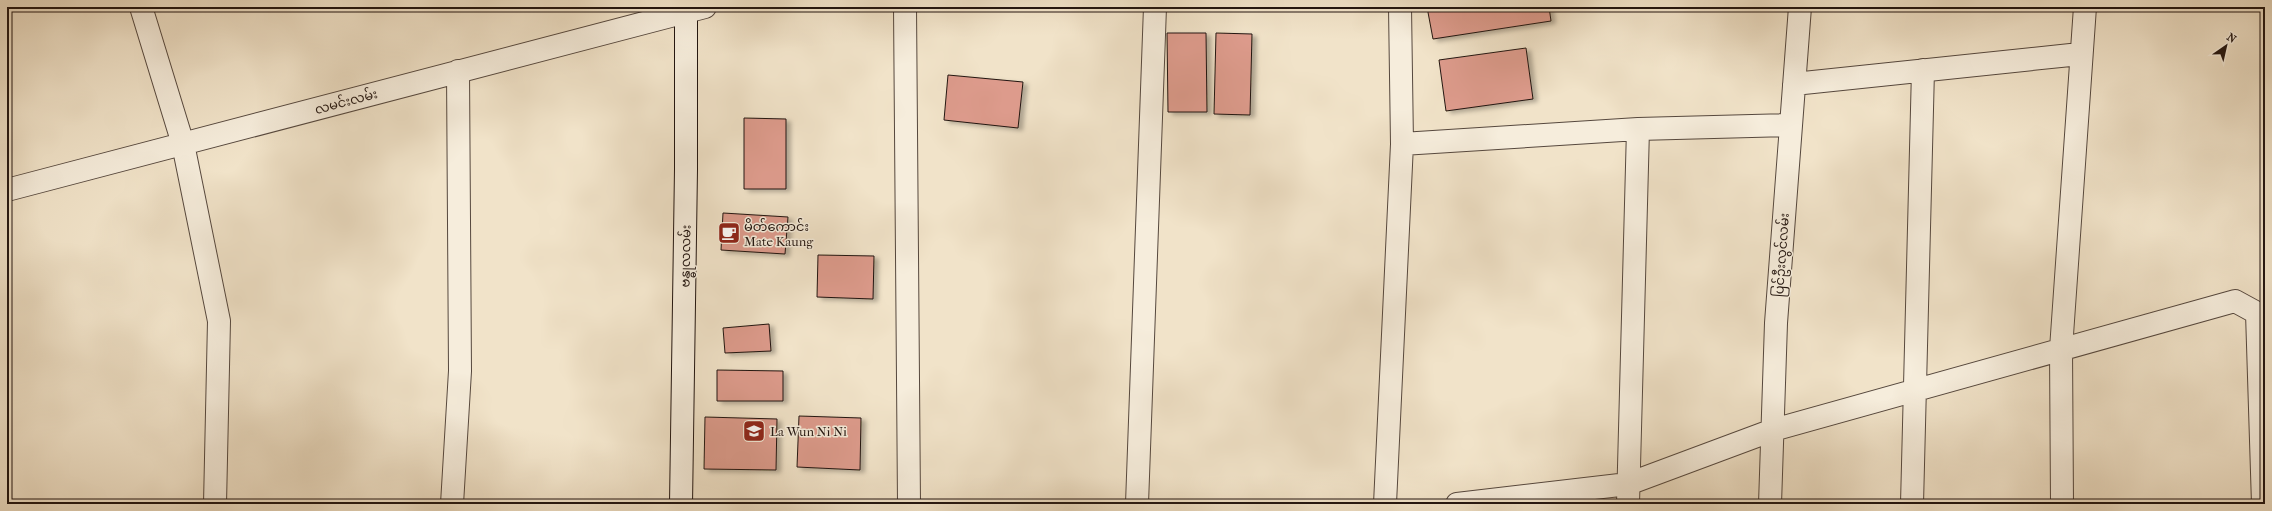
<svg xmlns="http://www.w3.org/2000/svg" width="2272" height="511" viewBox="0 0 2272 511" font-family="'IM FELL French Canon','Noto Sans Myanmar',serif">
<defs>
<filter id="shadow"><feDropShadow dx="4.5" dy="2.5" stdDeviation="2" flood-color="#0004"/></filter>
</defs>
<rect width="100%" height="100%" fill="#f1e3c9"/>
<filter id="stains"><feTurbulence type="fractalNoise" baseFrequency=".005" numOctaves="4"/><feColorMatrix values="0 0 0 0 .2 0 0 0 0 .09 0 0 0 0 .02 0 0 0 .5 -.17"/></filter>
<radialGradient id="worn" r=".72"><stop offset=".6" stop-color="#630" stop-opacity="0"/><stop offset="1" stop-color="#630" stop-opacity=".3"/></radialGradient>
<path fill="#dd9b8c" stroke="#221510" filter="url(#shadow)" d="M1427,7h122l2,14 -118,18z
M1167,33h39l1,79h-39z
M1216,33l36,1 -2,81 -36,-1z
M1526,48l7,51 -87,12 -7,-51z
M948,75l75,7 -5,46 -74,-8z
M744,118l42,1v70h-42z
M723,213l65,4 -3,37 -64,-4z
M818,255l56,1 -1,43 -56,-2z
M769,324l2,27 -46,2 -2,-25z
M717,370l66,1v30h-66z
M799,416l62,2 -1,52 -63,-3z
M705,417l72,2 -1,51 -72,-1z"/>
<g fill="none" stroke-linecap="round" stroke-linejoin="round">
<g stroke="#56483e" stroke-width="24">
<path id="street" d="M141,7l42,137 36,177 -4,183
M905,7l4,497
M1794,84l286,-30
M1402,144l236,-15
M7,190l698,-183
M452,504l8,-133 -2,-300
M1137,504l18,-497
M1385,504l17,-360 -2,-137
M1457,504l171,-20 145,-54 462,-129 22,12 6,191
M1628,504l10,-375 153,-4
M1770,504l6,-181 24,-316
M1912,504l11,-434
M2062,504l-1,-155 24,-342"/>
</g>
<g stroke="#221510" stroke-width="24">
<path id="secondary" d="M681,504l5,-335v-162"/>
</g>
<use href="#street" stroke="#f6eddc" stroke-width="22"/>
<use href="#secondary" stroke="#f6eddc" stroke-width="22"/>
</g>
<defs>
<g id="cafe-square" transform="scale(1.15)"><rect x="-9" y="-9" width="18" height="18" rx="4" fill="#8f2418" stroke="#f6eddc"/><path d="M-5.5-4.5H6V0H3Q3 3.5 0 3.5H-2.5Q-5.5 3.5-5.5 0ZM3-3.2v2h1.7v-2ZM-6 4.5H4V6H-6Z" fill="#fff"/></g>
<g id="school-square" transform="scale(1.15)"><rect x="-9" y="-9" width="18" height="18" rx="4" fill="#8f2418" stroke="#f6eddc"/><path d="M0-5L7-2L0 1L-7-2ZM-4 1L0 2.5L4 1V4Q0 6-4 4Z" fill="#fff"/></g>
</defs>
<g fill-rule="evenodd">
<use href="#cafe-square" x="729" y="233"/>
<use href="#school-square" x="754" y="431"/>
</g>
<g text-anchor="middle" stroke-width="3" stroke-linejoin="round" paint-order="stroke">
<g font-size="13" fill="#221510" stroke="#f6eddc">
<text transform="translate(346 101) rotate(-15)" y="5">လမင်းလမ်း</text>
<text transform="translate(1781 255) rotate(-86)" y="5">ပြင်ဦးလွင်လမ်း</text>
<text transform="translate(685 256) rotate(-89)" y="5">ဗန္ဓုလလမ်း</text>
</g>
<g font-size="13" fill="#221510" stroke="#f6eddc" text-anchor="start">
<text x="744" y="231">မိတ်ကောင်း<tspan x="744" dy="15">Mate Kaung</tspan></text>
<text x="770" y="436">La Wun Ni Ni</text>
</g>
</g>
<rect width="2272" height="511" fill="none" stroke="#f1e3c9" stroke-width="24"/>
<rect x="8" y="8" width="2256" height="495" fill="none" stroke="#221510" stroke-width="2"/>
<rect x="12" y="12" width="2248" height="487" fill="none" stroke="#221510"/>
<g transform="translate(2226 46) rotate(34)" stroke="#f6eddc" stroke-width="3" paint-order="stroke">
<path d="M0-3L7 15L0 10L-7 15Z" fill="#221510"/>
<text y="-6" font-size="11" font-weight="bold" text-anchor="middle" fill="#221510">N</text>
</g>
<rect width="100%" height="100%" filter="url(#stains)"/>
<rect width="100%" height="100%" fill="url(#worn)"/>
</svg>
